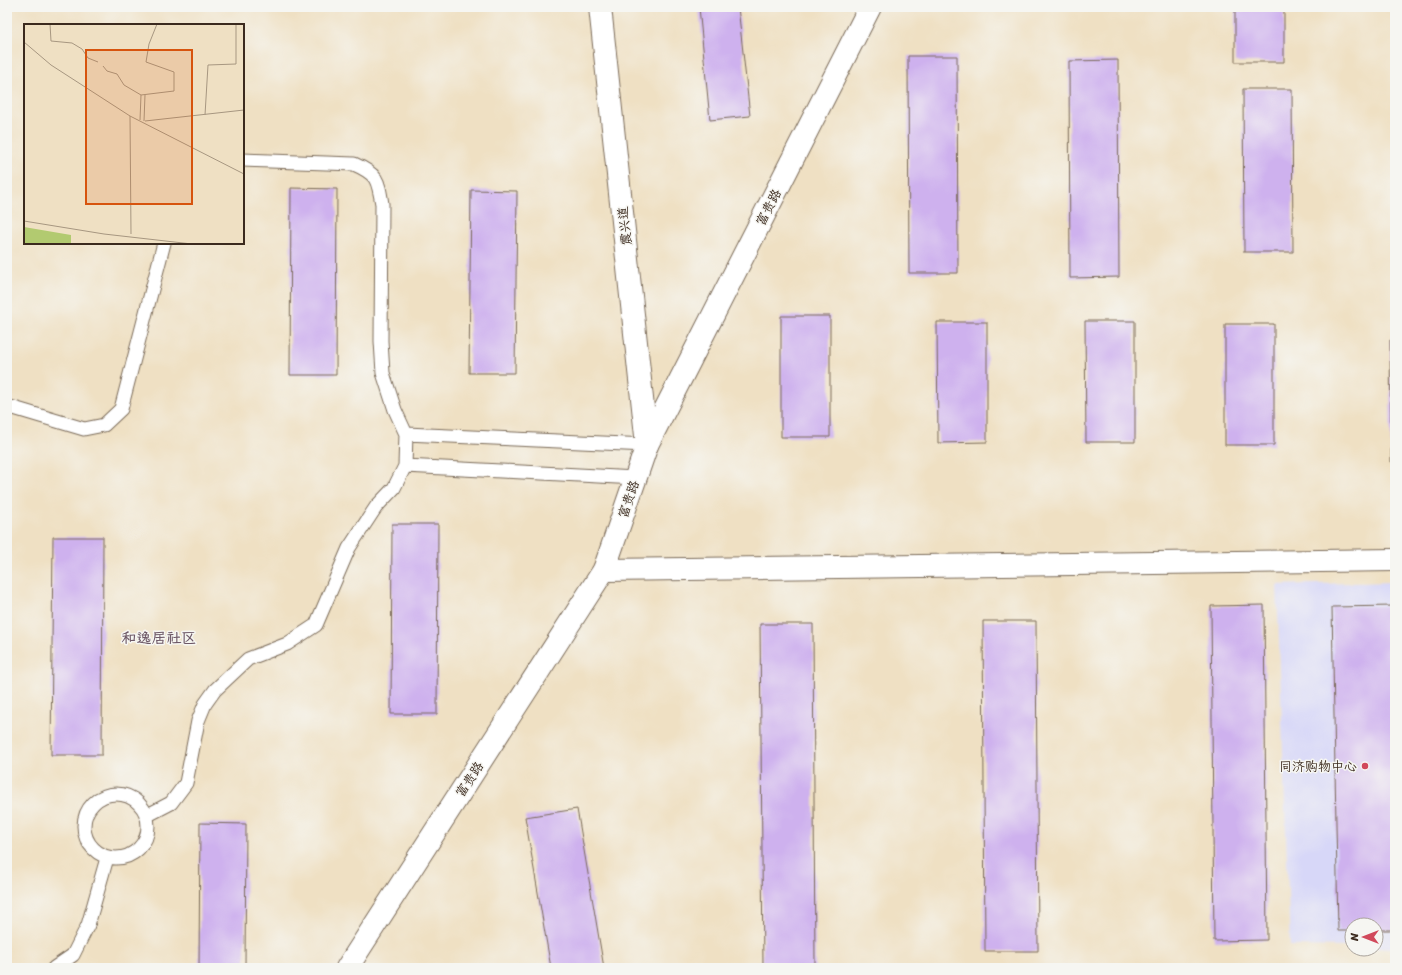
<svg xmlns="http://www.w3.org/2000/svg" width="1402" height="975" viewBox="0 0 1402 975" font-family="Sriracha,'LXGW WenKai TC',sans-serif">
<rect width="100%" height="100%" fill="#f6f6f2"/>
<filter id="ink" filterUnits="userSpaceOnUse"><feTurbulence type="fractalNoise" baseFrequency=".025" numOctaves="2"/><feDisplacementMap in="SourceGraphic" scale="8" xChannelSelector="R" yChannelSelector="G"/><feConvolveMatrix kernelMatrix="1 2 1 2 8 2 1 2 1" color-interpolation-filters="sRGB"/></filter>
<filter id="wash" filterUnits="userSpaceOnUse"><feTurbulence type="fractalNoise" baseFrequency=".012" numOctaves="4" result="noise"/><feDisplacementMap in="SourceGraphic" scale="16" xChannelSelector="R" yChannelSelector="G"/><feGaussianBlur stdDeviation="0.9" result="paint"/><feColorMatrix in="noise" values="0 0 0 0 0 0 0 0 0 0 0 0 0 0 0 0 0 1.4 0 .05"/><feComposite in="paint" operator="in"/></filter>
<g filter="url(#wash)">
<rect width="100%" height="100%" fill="#efe0c3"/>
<path fill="#d7d7f8" d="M1395,582v366l-19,-1v-22h-24v22l-62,-1 -13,-361z"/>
<g id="blocks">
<path fill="#ceb1ee" d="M699,7h39l12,109 -40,4z
M1020,7h49v2h-49z
M1235,7h49v55h-49z
M908,56h49l1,217h-49z
M1118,60l1,217 -49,1 -1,-217z
M1243,89h49l1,163h-49z
M291,188l46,1 -1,186h-46z
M471,190l46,1 -2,182h-46z
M781,316h49v121h-49z
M1085,321h50v121h-49z
M937,322h50v120l-49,1z
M1225,324h49v121h-49z
M1390,340h5v122h-4z
M392,524h46l-1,190h-46z
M53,537h50l-1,218h-51z
M1264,605l3,335 -53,1 -3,-335z
M1395,606v324h-19v-5h-24v6h-14l-6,-324z
M983,621h53l2,330h-53z
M760,624h53l2,344h-52z
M577,809l27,159h-53l-26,-151z
M200,823l46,1 -1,144h-46z"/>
</g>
</g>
<g filter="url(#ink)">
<use href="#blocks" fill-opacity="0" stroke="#7a6a58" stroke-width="1"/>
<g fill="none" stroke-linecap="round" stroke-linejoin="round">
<g stroke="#7a6a58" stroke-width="15">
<path id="lane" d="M7,406l77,23 20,-4 17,-16 43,-166
M406,434l241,11
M405,466l231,12
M84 826a32 32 0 1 1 64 0a32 32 0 1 1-64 0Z
M146,816l25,-13 15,-20 12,-62 7,-17 10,-14 33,-31 39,-15 29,-19 33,-77 27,-41 18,-19 11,-22 1,-32 -11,-24 -12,-37 -2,-32 1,-137c-4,-25 -5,-30 -28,-40l-111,-4
M54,968l19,-13 15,-30 19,-67"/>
</g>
<g stroke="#7a6a58" stroke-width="24">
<path id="street" d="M647,445l223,-438
M604,570l791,-10"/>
</g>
<g stroke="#7a6a58" stroke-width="24">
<path id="secondary" d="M347,968l257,-398 43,-125 -47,-438"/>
</g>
<use href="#lane" stroke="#fff" stroke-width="13"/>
<use href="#street" stroke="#fff" stroke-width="22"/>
<use href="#secondary" stroke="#fff" stroke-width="22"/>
</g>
</g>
<circle fill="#d1495b" stroke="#f6f6f2" stroke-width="1.5" cx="1365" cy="766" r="4"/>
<g text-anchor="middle" stroke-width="3" stroke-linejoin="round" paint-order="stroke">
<g font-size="13" fill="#3b2a1e" stroke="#f6f6f2">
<text transform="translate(768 207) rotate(-63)" y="5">富贵路</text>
<text transform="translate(624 226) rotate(-96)" y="5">震兴道</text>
<text transform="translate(628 499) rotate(-71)" y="5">富贵路</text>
<text transform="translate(469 779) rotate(-57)" y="5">富贵路</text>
</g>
<g font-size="13" fill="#3b2a1e" stroke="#f6f6f2" text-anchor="end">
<text x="1357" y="771">同济购物中心</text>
</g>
<g font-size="15" font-weight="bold" fill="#6e5967" stroke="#f6f6f2">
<text x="159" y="643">和逸居社区</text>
</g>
</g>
<g transform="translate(24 24)">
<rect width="220" height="220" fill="#efe0c3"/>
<path d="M0,203l47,8v9h-47z" fill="#b2ca70"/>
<path fill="none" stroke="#a79781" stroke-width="1" d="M26,0l1,17 21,2 10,6 6,9 10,4M0,18l27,23 79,51 114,58M79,42l4,5 10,3 7,11 17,10 33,-4v-19l-28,-10 3,-18 8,-20M181,91l3,-50 28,-1v-40M106,92l1,118M116,96l1,-25M120,97l1,-26M121,97l99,-11M0,197l80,13 88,10"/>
<path fill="#d7540e" fill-opacity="0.15" stroke="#d7540e" stroke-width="2" d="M62,26h106v154h-106z"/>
<rect width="220" height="220" fill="none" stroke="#3b2a1e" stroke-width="2"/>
</g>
<rect width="1402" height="975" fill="none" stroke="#f6f6f2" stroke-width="24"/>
<g transform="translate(1364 937) rotate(270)"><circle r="19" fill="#f6f6f2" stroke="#aba49d"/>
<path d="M0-3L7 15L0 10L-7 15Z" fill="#d1495b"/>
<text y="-6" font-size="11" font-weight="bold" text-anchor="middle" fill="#3b2a1e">N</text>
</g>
</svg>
